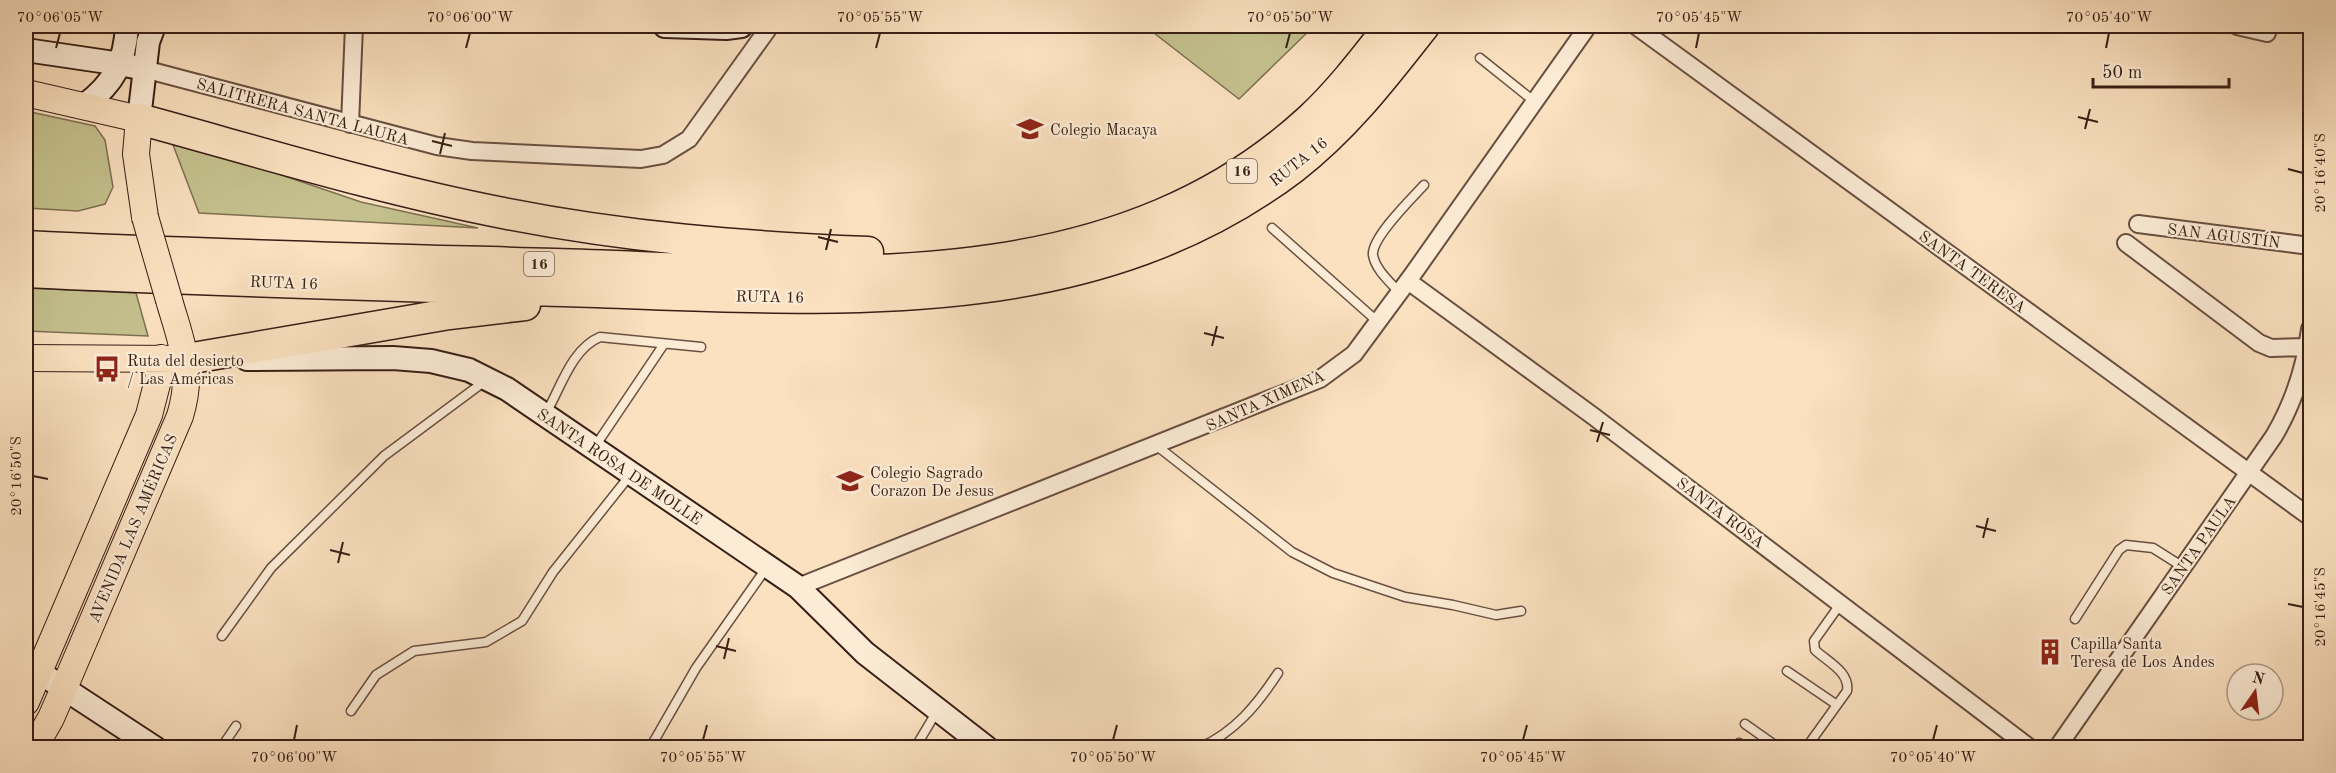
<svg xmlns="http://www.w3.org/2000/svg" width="2336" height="773" viewBox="0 0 2336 773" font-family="'Old Standard TT',serif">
<rect width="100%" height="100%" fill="#fbe1c0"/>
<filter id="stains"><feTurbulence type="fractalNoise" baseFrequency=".00333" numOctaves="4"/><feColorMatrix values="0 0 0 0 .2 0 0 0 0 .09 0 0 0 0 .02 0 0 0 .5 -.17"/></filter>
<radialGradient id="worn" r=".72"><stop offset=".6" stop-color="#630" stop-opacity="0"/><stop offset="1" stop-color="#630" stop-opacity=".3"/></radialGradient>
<path fill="#c4c18e" stroke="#7e7052" stroke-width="1.5" d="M1145,26h169l-75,73z
M26,111l69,15 10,14 8,47 -8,17 -27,7 -52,-3z
M170,137l191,65 117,26 -279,-15z
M26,288l110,5 12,43 -122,-5z"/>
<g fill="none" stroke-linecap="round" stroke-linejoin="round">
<g stroke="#694f40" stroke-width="11">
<path id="lane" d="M1480,58l55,44
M1272,228l106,94
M1399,292c-9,-10 -24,-23 -26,-37 -2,-17 39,-57 51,-70
M545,415c15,-25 26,-66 55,-78l101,10
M1157,446l135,106 41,21 72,24 48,8 43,10 25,-4
M594,448l70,-104
M2075,619l44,-69 7,-5 27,3 30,19
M222,636l49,-68 113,-112 101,-75
M1787,671l50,34
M351,711l25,-36 38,-24 72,-9 36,-21 31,-49 78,-98
M1745,724l34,24
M1739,743l7,5
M221,748l15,-22
M650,748l46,-80 71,-101
M915,748l22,-37
M1199,748c36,-16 58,-43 79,-75
M1806,748l41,-57c3,-19 -19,-29 -32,-41l-1,-9 27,-38"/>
</g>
<g stroke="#694f40" stroke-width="20">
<path id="street" d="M1636,26l674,491
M2237,26l30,7
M144,69l293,77 35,5 169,8 22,-4 26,-16 81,-113
M350,124l4,-98
M2138,224l172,22
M2126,243l133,100 12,5 39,-1
M1408,281l185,135 437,332
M798,587l522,-208 34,-25 59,-80 175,-248
M2057,748l217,-312c20,-34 31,-68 36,-107"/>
</g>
<g stroke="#381e15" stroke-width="26">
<path id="secondary" d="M665,26l61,2 15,-2
M26,50l95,14 23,5
M85,105c29,-22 40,-43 42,-79
M139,119l9,-77 6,-16
M247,359l146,-1 38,3 38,9 38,19 291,198 67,66 122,95
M39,672l116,76"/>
</g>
<g stroke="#381e15" stroke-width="28">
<path id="primary" d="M26,93l113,26 -3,35 9,63
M26,358l152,1
M26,702l123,-287 9,-35 3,-22
M34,748l17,-30 13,-30 116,-272c14,-47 2,-71 -11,-116"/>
</g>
<g stroke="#381e15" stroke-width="33">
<path id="highway" d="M139,119c121,33 241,70 364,94 121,24 242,34 365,39
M26,246c176,9 352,13 529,18 255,7 550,44 755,-145 30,-28 55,-61 80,-93
M26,272c179,9 358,13 538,19 248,7 518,37 729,-123 52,-40 91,-91 131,-142
M187,359l262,-45 76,-9"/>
</g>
<use href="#lane" stroke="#fcecd6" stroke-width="8"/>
<use href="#street" stroke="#fcecd6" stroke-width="16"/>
<use href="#secondary" stroke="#fcecd6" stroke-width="22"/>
<use href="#primary" stroke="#fbe1c0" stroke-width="26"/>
<use href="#highway" stroke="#fbe1c0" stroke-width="30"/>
<g stroke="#381e15" stroke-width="28" stroke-linecap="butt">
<path id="primary-bridge" d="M145,217l24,83"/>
</g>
<use href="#primary-bridge" stroke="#fbe1c0" stroke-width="26"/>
</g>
<path fill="none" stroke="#381e15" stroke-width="2" d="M56,48l4,-15M466,48l4,-15M876,48l4,-15M1286,48l4,-15M1696,48l3,-15M2106,48l3,-15M2078,117l20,5M2085,129l5,-20M432,141l20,5M440,154l5,-21M2288,169l15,4M818,237l20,5M826,250l5,-21M1204,333l20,5M1212,346l5,-20M1590,430l20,5M1597,442l6,-20M33,476l15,3M1976,526l20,5M1983,538l5,-20M330,550l20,5M338,563l5,-21M2288,604l15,3M716,646l20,5M724,659l5,-21M294,740l3,-15M703,740l4,-15M1113,740l4,-15M1523,740l4,-15M1933,740l4,-15"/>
<defs>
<g id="school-bare" transform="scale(2.07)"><path d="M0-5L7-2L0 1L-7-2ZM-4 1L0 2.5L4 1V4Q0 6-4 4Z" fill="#8f2418" stroke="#fcecd6" stroke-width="2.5" paint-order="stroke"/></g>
<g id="bus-bare" transform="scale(2.07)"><path d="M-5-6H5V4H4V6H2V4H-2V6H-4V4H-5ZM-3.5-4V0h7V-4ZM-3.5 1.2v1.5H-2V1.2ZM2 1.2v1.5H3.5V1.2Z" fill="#8f2418" stroke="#fcecd6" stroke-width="2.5" paint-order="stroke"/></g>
<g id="building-bare" transform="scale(2.07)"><path d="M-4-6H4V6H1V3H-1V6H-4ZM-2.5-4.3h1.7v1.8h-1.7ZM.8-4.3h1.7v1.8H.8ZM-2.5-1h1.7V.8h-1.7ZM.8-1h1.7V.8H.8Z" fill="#8f2418" stroke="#fcecd6" stroke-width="2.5" paint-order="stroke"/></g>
</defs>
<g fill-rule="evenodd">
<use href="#school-bare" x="1030" y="129"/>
<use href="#bus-bare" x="107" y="369"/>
<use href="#school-bare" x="850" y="481"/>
<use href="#building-bare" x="2050" y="652"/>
</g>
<g text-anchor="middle" stroke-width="4.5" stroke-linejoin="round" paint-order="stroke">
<g fill="#fcecd6" stroke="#735c4f" stroke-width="1.5">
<rect x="1227" y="159" width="30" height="24" rx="4.5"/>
<rect x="524" y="252" width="30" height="24" rx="4.5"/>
</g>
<g font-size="15" font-weight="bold" fill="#381e15">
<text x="1242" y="176">16</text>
<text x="539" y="269">16</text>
</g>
<g font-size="16" fill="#381e15" stroke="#fcecd6">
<text transform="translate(303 111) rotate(15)" y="6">SALITRERA SANTA LAURA</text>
<text transform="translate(1298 161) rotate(-38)" y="6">RUTA 16</text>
<text transform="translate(2224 235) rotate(7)" y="6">SAN AGUSTÍN</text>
<text transform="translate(1973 271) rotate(36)" y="6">SANTA TERESA</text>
<text transform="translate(284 282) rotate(2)" y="6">RUTA 16</text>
<text transform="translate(770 296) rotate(1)" y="6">RUTA 16</text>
<text transform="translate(1265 400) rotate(-24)" y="6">SANTA XIMENA</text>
<text transform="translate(620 466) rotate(34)" y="6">SANTA ROSA DE MOLLE</text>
<text transform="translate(1721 512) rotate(37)" y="6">SANTA ROSA</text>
<text transform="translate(132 528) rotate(-67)" y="6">AVENIDA LAS AMÉRICAS</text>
<text transform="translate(2198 545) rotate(-55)" y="6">SANTA PAULA</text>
</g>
<g font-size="16" fill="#381e15" stroke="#fcecd6" text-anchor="start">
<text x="1050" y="135">Colegio Macaya</text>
<text x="127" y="366">Ruta del desierto<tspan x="127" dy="18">/ Las Américas</tspan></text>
<text x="870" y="478">Colegio Sagrado<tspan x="870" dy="18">Corazon De Jesus</tspan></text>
<text x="2070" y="649">Capilla Santa<tspan x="2070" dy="18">Teresa de Los Andes</tspan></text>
</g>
</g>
<rect width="2336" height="773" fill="none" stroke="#fbe1c0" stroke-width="66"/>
<g transform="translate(2255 692) rotate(14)"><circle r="28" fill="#fcecd6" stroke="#ae9a89" stroke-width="1.5"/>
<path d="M0-4.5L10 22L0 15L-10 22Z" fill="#8f2418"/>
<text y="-9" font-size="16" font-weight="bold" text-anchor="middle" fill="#381e15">N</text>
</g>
<path d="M2093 78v9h136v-9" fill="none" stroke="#381e15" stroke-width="3"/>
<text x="2102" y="78" font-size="18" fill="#381e15" stroke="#fcecd6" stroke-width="4.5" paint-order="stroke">50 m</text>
<rect x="33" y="33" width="2270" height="707" fill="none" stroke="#381e15" stroke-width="2"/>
<g font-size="15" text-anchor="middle" fill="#381e15">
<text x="60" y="22">70°06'05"W</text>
<text x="470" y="22">70°06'00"W</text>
<text x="880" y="22">70°05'55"W</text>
<text x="1290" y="22">70°05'50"W</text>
<text x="1699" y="22">70°05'45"W</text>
<text x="2109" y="22">70°05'40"W</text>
<text transform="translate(2320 173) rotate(-90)" y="5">20°16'40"S</text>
<text transform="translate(16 476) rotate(-90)" y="5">20°16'50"S</text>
<text transform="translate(2320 607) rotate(-90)" y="5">20°16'45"S</text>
<text x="294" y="762">70°06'00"W</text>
<text x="703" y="762">70°05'55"W</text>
<text x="1113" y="762">70°05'50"W</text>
<text x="1523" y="762">70°05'45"W</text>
<text x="1933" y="762">70°05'40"W</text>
</g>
<rect width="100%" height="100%" filter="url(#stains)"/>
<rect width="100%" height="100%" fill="url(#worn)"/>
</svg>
